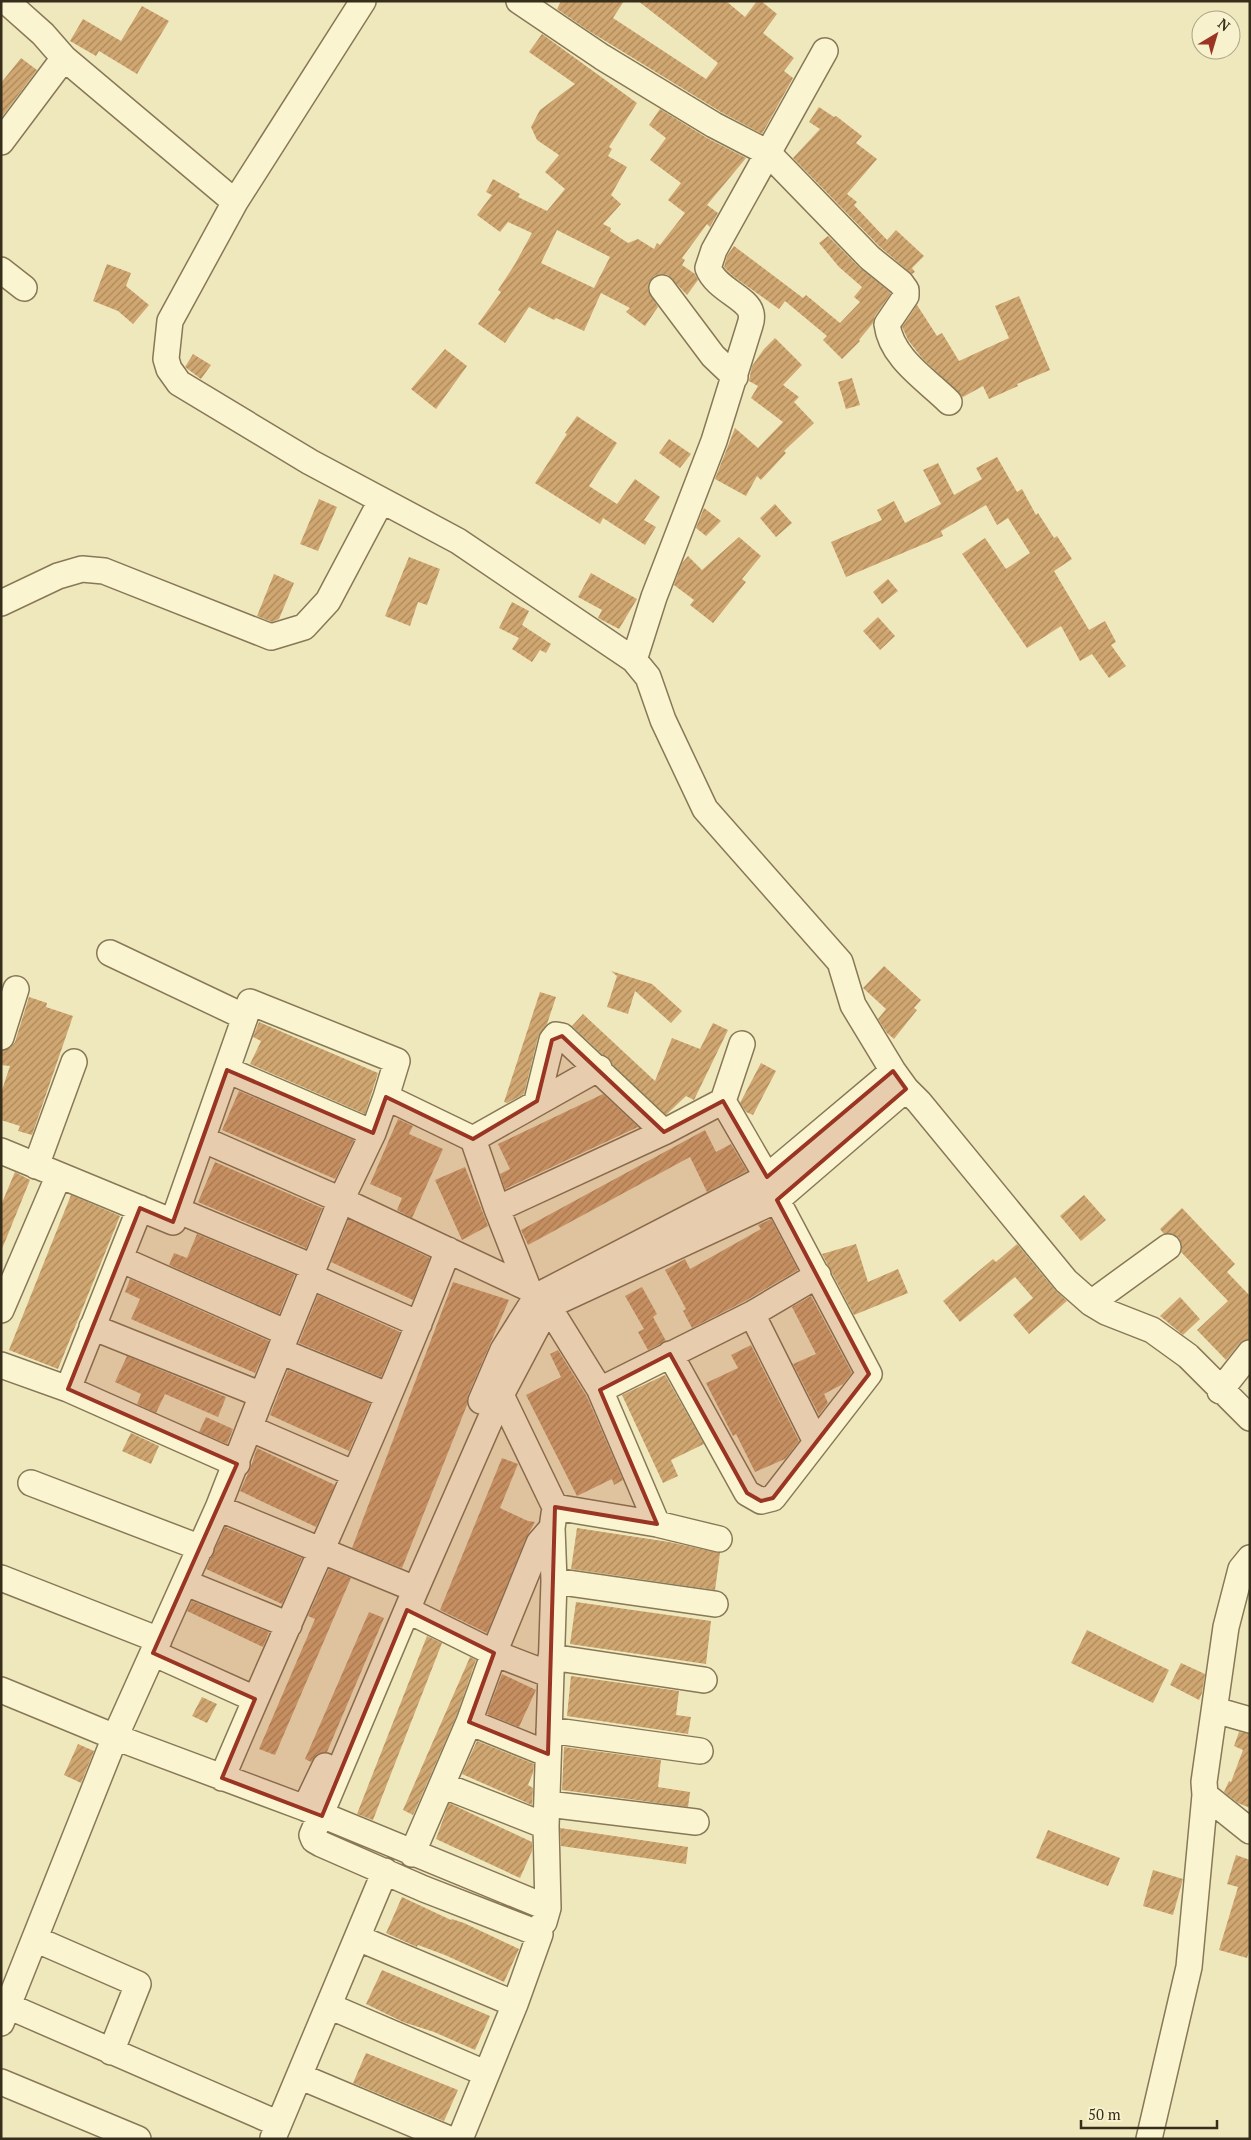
<svg xmlns="http://www.w3.org/2000/svg" width="1251" height="2140" viewBox="0 0 1251 2140" font-family="'PT Serif',serif">
<defs>
<pattern id="building-hatch" width="6" height="6" patternUnits="userSpaceOnUse" patternTransform="scale(1.25)"><rect width="6" height="6" fill="#d0a771"/><path d="M-1 1l2-2M0 6l6-6M5 7l2-2" fill="none" stroke="#aa885c"/></pattern>
</defs>
<rect width="100%" height="100%" fill="#f0e8bd"/>
<path fill="url(#building-hatch)" fill-rule="evenodd" d="M561,1h63l-11,17 93,61 12,-16 -80,-62h88l19,16 12,-16h4l16,13 -14,19 31,25 -10,13 9,7 -31,56 -41,-22 -132,-81 -32,-22z
M142,6l27,15 -32,53 -38,-23 -3,5 -26,-15 13,-22 38,22z
M542,34l95,69 -28,44 3,2 -4,7 19,11 -16,28 10,9 -18,20 8,4 -1,3 18,12 10,-4 16,10 3,-6 3,2 25,-32 -17,-13 13,-17 -31,-23 16,-22 -17,-13 11,-16 47,29 39,20 -39,47 11,8 -8,14 -3,-3 -25,34 3,2 -3,5 13,9 3,6 -11,15 -19,-20 -7,-1 -7,2 -5,6 -1,8 10,17 -13,19 -19,-14 4,-4 -29,-15 -17,38 -28,-13 -2,2 -25,-13 -24,36 -27,-19 23,-32 -3,-2 17,-26 17,-31 -24,-11 -8,10 -23,-17 15,-20 -6,-3 7,-13 27,15 -2,3 29,14 18,-22 -20,-17 14,-17 -22,-15 -6,-13 9,-17 35,-26 -46,-32zM557,230l53,27 -16,31 -53,-25z
M21,58l16,12 -36,48v-35z
M819,107l15,10 2,-1 26,20 -6,7 21,16 -30,35 10,8 -3,3 33,35 9,-10 28,26 -12,12 3,4 -3,2 -32,-27 -87,-89 27,-29 -11,-7z
M828,236l32,32 31,25 -16,23 -2,7 -14,17 1,1 -18,18 -19,-19 4,-4 -42,-35 -6,8 -46,-33 -9,-9 3,-11 7,-10 69,52 3,-3 34,28 20,-21 -6,-5 8,-10 -23,-20 -20,-24z
M107,264l24,9 -5,13 23,19 -16,19 -15,-13 -25,-10z
M1019,296l31,74 -33,14 1,2 -29,13 -6,-13 -20,11 -41,-39 -14,-18 -4,-9 -2,-4 15,-22 20,31 5,-3 17,28 50,-23 -14,-32z
M775,338l27,27 -19,20 16,12 -5,5 20,21 -30,28 2,2 -25,27 -4,-4 -11,20 -31,-17 20,-51 23,20 25,-26 -32,-24 7,-12 -9,-5 3,-15 12,-17z
M445,349l22,17 -31,43 -25,-20z
M193,354l18,11 -10,14 -16,-12z
M852,378l8,27 -14,4 -8,-27z
M577,416l40,27 -28,43 28,18 18,-25 25,18 -16,23 12,7 -11,18 -42,-27 -3,6 -65,-41 32,-49 -2,-1z
M669,439l22,15 -11,14 -21,-15z
M997,457l20,35 5,-3 14,26 2,-2 16,25 3,-2 15,23 -18,12 35,59 16,-9 11,21 -5,3 15,21 -17,12 -17,-24 -12,7 -19,-35 -34,22 -65,-94 23,-16 21,31 24,-16 -22,-35 -11,7 -11,-20 -45,26 2,5 -97,41 -15,-35 51,-22 -5,-10 17,-9 11,22 36,-19 -18,-34 15,-7 16,32 28,-16 -6,-11z
M319,499l18,8 -19,44 -18,-7z
M775,504l17,19 -16,14 -16,-19z
M704,508l17,13 -15,15 -10,-8z
M739,537l22,19 -19,23 4,3 -33,41 -23,-18 4,-5 -20,-15 8,-22 6,-7 14,14z
M409,557l31,12 -13,36 -9,-3 -8,24 -25,-10z
M591,573l46,26 -18,30 -21,-11 4,-8 -24,-13z
M274,574l20,9 -15,36 -7,3 -15,-6z
M888,579l10,12 -16,13 -9,-12z
M512,602l17,9 -7,14 29,19 -5,9 -6,-3 -8,12 -20,-13 7,-11 -20,-10z
M878,617l17,19 -15,14 -17,-19z
M884,966l37,34 -7,8 3,2 -23,29 -7,-6 -9,-14 8,-10 -23,-21z
M611,971l41,13 30,27 -11,12 -36,-32 -7,23 -21,-7 10,-31z
M540,992l16,5 -9,27 -9,13 -14,57 -17,9 -3,-1z
M29,997l18,6 -1,4 27,9 -41,119 -14,-4 2,-5 -19,-6v-27l9,-27 -9,-1v-14l9,-3 5,-6z
M583,1014l72,67 17,-43 28,11 13,-26 15,7 -34,70 -8,-4 -20,19 -54,-51 -5,-8 -4,-1 -31,-29z
M259,1022l119,51 -13,41 -115,-50 11,-23 -8,-4z
M761,1063l15,8 -23,44 -7,-3 -6,-9z
M239,1091l115,49 -19,39 -113,-49z
M603,1094l35,33 -133,62 -5,-15 10,-5 -12,-25z
M398,1119l15,7 -4,8 34,15 -31,69 -15,-8 5,-12 -32,-14z
M705,1130l11,22 15,-8 16,27 -40,21 -17,-35 -162,88 -7,-15z
M215,1162l107,46 -16,40 -108,-46z
M465,1167l23,59 -26,14 -27,-60z
M15,1172l15,8 -28,69 -1,-44z
M71,1195l49,21 -62,153 -49,-19z
M1084,1195l22,25 -25,21 -21,-25z
M1182,1208l53,56 -8,8 23,24v43l-11,5 -13,16 -29,-30 31,-29 -47,-49 1,-7 -3,-7 -6,-4h-9l-4,-5z
M349,1219l81,39 -17,42 -82,-38z
M771,1219l27,51 -53,31 -53,27 -9,-17 3,-2 -21,-39 20,-11 5,10 71,-40 -3,-4z
M197,1234l98,41 -16,39 -110,-49 5,-12 13,5z
M856,1244l12,38 30,-13 10,24 -54,22 -32,-61z
M1017,1244l38,46 12,11 -38,33 -16,-19 20,-17 -18,-21 -55,45 -17,-21 50,-42 3,3z
M130,1279l139,62 -14,32 -124,-54 9,-20 -15,-7z
M453,1282l56,18 -41,95 -1,10 -65,163 -50,-20z
M642,1287l15,27 -4,3 13,24 -18,9 -10,-18 6,-3 -19,-33z
M318,1295l82,37 -19,45 -82,-34z
M811,1296l41,77 -9,11 -19,10 4,9 -9,12 -26,-51 23,-10 -24,-47z
M1180,1297l20,22 -17,16 -23,-19z
M751,1345l48,96 -14,18 -30,13 -19,-38 -3,2 -27,-53 32,-15 -7,-13z
M558,1350l29,47 36,83 -9,5 -2,-6 -35,17 -51,-101 35,-18 -11,-23z
M127,1356l99,41 -8,20 -53,-23 -9,19 -19,-9 4,-10 -26,-12z
M288,1370l82,33 -21,48 -79,-36z
M665,1375l39,69 -33,16 7,16 -15,7 -41,-88z
M206,1417l27,12 -6,15 -28,-12z
M131,1433l28,13 -8,18 -29,-13z
M257,1448l78,37 -19,42 -76,-36 10,-22z
M502,1458l16,6 -18,44 28,13 7,1 -9,16 -39,95 -47,-23z
M225,1527l77,31 -20,46 -76,-35z
M577,1528l92,14 51,11 -5,37 -144,-21z
M329,1569l22,9 -76,177 -16,-6 56,-130 -7,-3z
M192,1601l77,31 -6,15 -76,-36z
M576,1602l135,19 -5,43 -136,-20z
M369,1612l15,6 -57,134 -10,2 -6,8 -6,-3z
M1087,1630l82,40 -16,33 -82,-40z
M427,1636l15,7 -69,177 -16,-6z
M470,1657l6,3 -20,57 -43,98 -10,-5z
M1181,1663l24,11 -3,19 -3,7 -29,-15z
M502,1674l34,16 -17,37 -32,-13z
M571,1676l108,15 -3,24 15,2 -3,17 -121,-18z
M202,1697l15,7 -10,19 -15,-7z
M1239,1732l11,2v74l-12,-5 -14,-11 5,-11 2,1 12,-32 -9,-4z
M477,1741l57,23 -1,9 -5,12 5,3 -1,17 -70,-31z
M78,1744l16,7 -13,32 -17,-8z
M564,1747l97,13 -3,27 32,5 -2,15 -126,-17z
M449,1803l83,39v9l-12,27 -84,-39z
M560,1828l128,19 -2,17 -125,-18z
M1048,1830l72,28 -12,28 -72,-28z
M1236,1855l14,5v88l-3,10 -28,-8 19,-63 -11,-3z
M1153,1870l30,9 -10,36 -30,-9z
M402,1897l49,23 1,-1 12,4 55,26 -15,33 -59,-27 -27,-10 -1,2 -31,-14z
M382,1970l108,46 -15,34 -41,-18 -31,-10 -37,-18z
M366,2053l92,37 -14,31 -91,-38z"/>
<g fill="none" stroke-linecap="round" stroke-linejoin="round">
<g stroke="#887856" stroke-width="28">
<path id="minor" d="M6,1l37,33 21,24 171,144
M363,1l-128,201 -65,119 -4,38 3,10 10,14 131,79 148,79 176,119 14,17 15,43 42,89 135,153 13,43 40,66 13,18 13,13 147,179 25,22 15,9 46,18 36,26 62,62
M519,1l83,56 112,68 54,28 102,105 31,25 5,7v6l-19,28c4,34 40,56 62,78
M1,142l63,-84
M1,270l23,18
M662,288l51,68 22,21
M1,603l57,-27 24,-7 22,2 167,66 33,-10 24,-26 53,-100
M634,660l20,-63 60,-156 36,-116c1,-3 2,-8 1,-12 -3,-15 -35,-24 -43,-45l6,-18 111,-199
M110,953l135,64 5,-15 147,59 -11,36 87,42 24,70 31,79 20,18 -47,89 -86,196 -103,244 2,5 7,4 103,45 116,45 -25,70 -55,135
M1,1037l15,-48
M227,1070l146,63
M537,1101l15,-61 4,-5 6,1 102,96
M202,1139l139,61 187,88
M473,1139l126,-71
M1,1151l172,71 72,-205
M36,1166l38,-104
M497,1209l167,-77 59,-31 19,-57
M177,1210l136,57
M120,1259l167,74
M310,1276l109,48
M1091,1303l77,-56
M1,1310l58,-135
M752,1314l64,128
M92,1327l170,68
M280,1351l107,44
M670,1354l77,139 14,8 12,-3 96,-124 -92,-174 -10,-23 -44,-76
M1,1365l67,24 169,75
M68,1389l72,-181
M600,1390l152,-76 66,-39
M1220,1391l30,-38
M501,1395l54,112 -3,21 2,53 -8,245 2,82 -4,14
M481,1401l22,-51 34,-54 230,-119 126,-106
M249,1428l106,46
M31,1483l170,65
M555,1507l102,17 62,15
M218,1508l185,76
M657,1524l-57,-134 -52,-84 229,-106 129,-111
M1250,1558l-9,11 -15,58 -22,155 1,13 45,36
M1,1578l158,62
M554,1581l161,23
M186,1583l103,42
M407,1610l87,43 57,22
M153,1653l102,46
M551,1657l153,23
M1,1690l114,47 190,71 243,100
M1215,1710l35,10
M469,1722l79,32
M549,1730l151,21
M222,1778c74,-176 157,-349 226,-528
M442,1785l104,41
M548,1804l148,18
M305,1808l20,-42
M412,1854l57,-132 25,-69 45,-110 13,-15
M358,1938l157,66
M35,1939l103,45 -27,68
M8,2006l271,118
M329,2006l156,67
M1,2023l114,-286 103,-229 44,-113 79,-195 32,-67 13,-36
M299,2076l150,63
M1,2082l137,57
M273,2138l112,-267
M1149,2139l40,-172 16,-172"/>
</g>
<use href="#minor" stroke="#faf4d1" stroke-width="25"/>
</g>
<path fill="#9a3423" fill-opacity="0.2" stroke="#9a3423" stroke-width="4" stroke-linejoin="round" d="M562,1036l102,96 59,-31 44,76 126,-106 13,18 -129,111 92,174 -96,124 -12,3 -14,-8 -77,-139 -70,36 57,134 -102,-17 -7,247 -79,-32 25,-69 -87,-43 -85,206 -100,-38 33,-79 -102,-46 84,-189 -169,-75 72,-181 33,14 54,-152 146,63 13,-36 87,42 64,-38 15,-61z"/>
<rect width="1251" height="2140" fill="none" stroke="#372d1b" stroke-width="5"/>
<g transform="translate(1216 35) rotate(38)"><circle r="24" fill="#f7f1cd" stroke="#aaa386"/>
<path d="M0-4L9 19L0 12L-9 19Z" fill="#9a3423"/>
<text y="-8" font-size="14" font-weight="bold" text-anchor="middle" fill="#372d1b">N</text>
</g>
<path d="M1081 2120v8h136v-8" fill="none" stroke="#372d1b" stroke-width="2.5"/>
<text x="1088" y="2120" font-size="15" fill="#372d1b" stroke="#f7f1cd" stroke-width="4" paint-order="stroke">50 m</text>
</svg>
